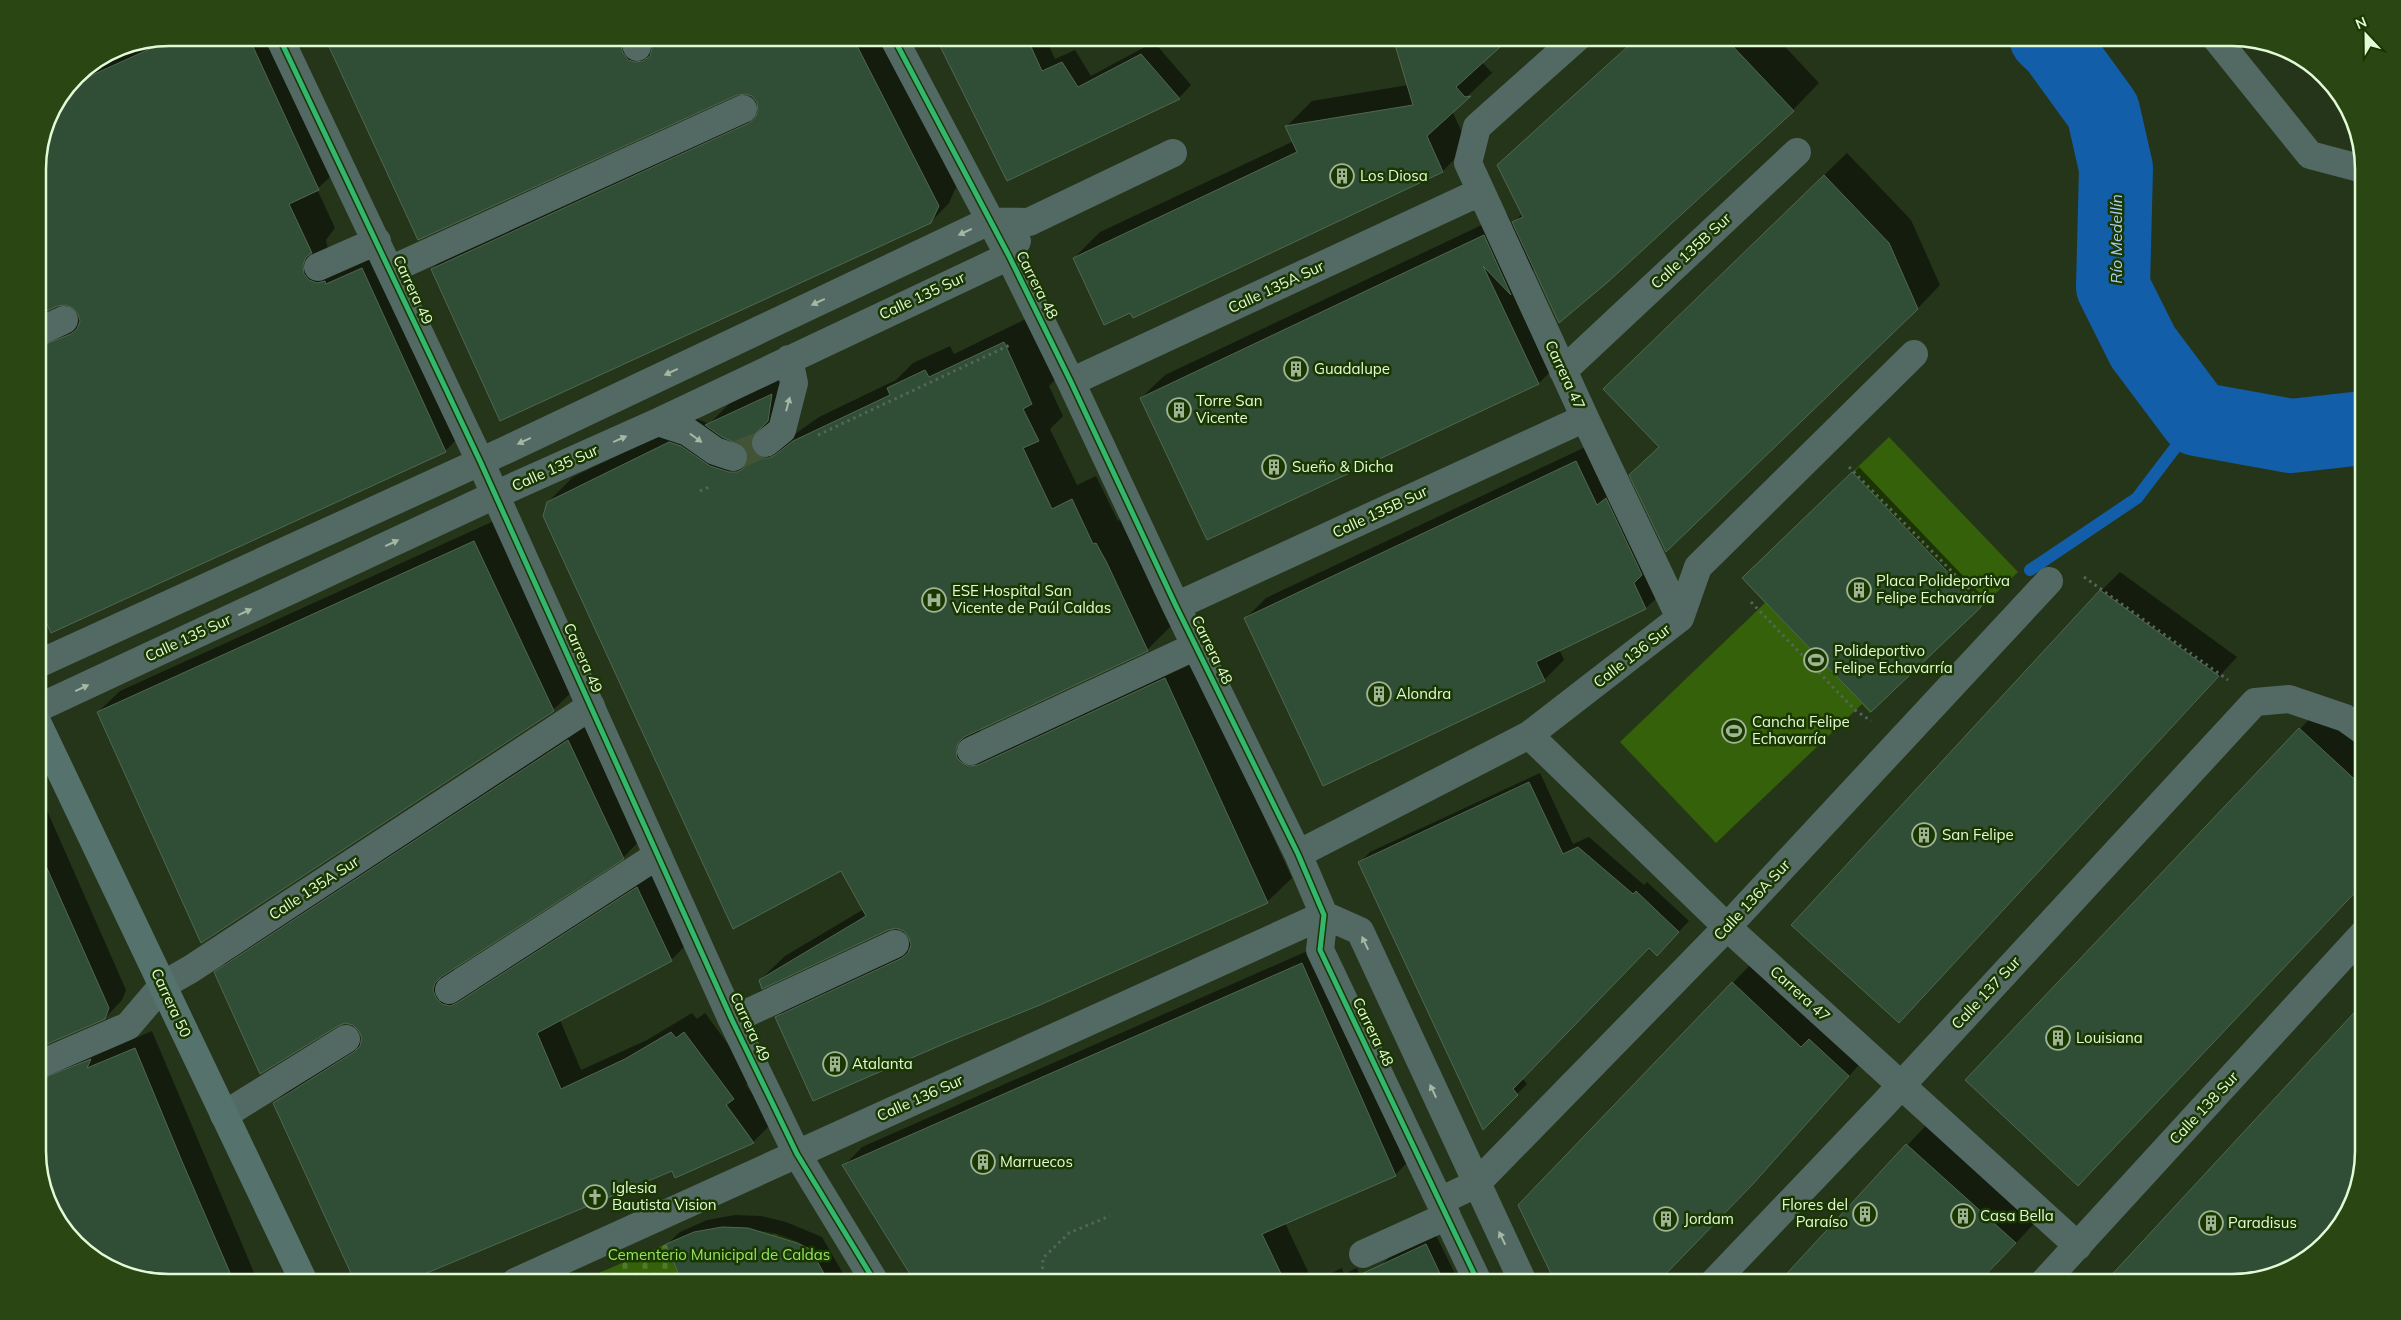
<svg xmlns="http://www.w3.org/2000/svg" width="2401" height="1320" viewBox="0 0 2401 1320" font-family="Mulish,sans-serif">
<defs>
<pattern id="cemetery-stones" width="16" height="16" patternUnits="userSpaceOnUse" patternTransform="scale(1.25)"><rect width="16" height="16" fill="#35610a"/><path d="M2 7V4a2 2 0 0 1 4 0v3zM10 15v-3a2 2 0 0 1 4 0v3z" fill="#52792d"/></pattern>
</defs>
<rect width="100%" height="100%" fill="#25351a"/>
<path fill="url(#cemetery-stones)" d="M722,1227c25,1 66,5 87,22 8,7 14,24 20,33h-251l116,-50z"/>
<path fill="#35610a" d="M1889,437l129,135 -148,141 -8,-9 -146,139 -96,-101 145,-139 -23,-25z"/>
<path fill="#0007" fill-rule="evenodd" d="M169,37h115l59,128 -26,24 18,39 -9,12 2,9 58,-4 83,182 -24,24 -393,180 -14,-31v-439l10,-43 28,-42 27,-18 29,-13zM66,303l8,4 6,10 -11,6 -22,-9v-4l11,-6z
M326,37h318l2,4 6,3 -2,-7h231l75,150 -7,16 -18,19 -499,47 19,-18 308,-141 -1,-8 -6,-7 -7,-3 -9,2 -318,145z
M937,37h108l10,22 20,-9 16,26 63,-34 37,43 -12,13 -171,82z
M1394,37h115l-27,25 9,10 3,-1 -42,40 16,34 -25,26 -309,145 -60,-58 26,-26 194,-91 -7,-15 25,-25 96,-16z
M1637,37h139l43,46 -26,27 -258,159 -11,11 38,80 -23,23 -332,155 -66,-140 24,-23 342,-162 5,11 10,-10 -23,-48z
M1847,153l64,67 29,65 -22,23 -258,138 -33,-80z
M1028,318l28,61 -7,7 14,30 -13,13 27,56 19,-9 22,45 3,-2 50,107 -24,24 -167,78 1,5 208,-79 103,224 -25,24 -491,116 25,-25 110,-52 -7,-11 -8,-3 -8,2 -128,51 25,-24 79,-47 -22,-39 -294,-368 25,-25 122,-59 14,6 23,-23 64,-30 -1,63 24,-17 77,-37 17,-17 37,-17 4,8z
M1596,442l70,147 -20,19 -87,41 5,11 -20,20 -298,-62 20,-20z
M1859,467l127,133 -115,110 -128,-132z
M496,520l79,169 -22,21 -455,2 22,-21z
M2120,572l117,85 -319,345 183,-411z
M2320,708l43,40v136l-285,300 -111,-104z
M588,721l55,116 -20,21 -170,109 3,11 202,-110 33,72 -20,20 -111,60 21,50 66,-30 45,-27 5,6 8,-6 48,65 -7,7 27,37 -20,20 -80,27 -271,113h-46l-81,-179 20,-20 67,-42 -1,-11 -7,-6 -138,-51 20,-21zM723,1099l27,37h-3l-26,-35z
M1540,773l33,71 16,-7 55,48 3,-3 42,39 -32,33 -8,-7 -127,131 5,6 -44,44 -123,-266 10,-10z
M38,790l88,200 -4,10 -17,18 -65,28 1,8 66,-11 -4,9 49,-21 106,251h-89l-65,-17 -49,-48 -17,-58z
M1321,945l93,211 -19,19 -110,48 28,59 29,-14 2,6 13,-6 5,14h-112l-17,-36 -73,1 -1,35h-243l-72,-116 18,-19z
M1751,964l115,93 -95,107 -113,118h-102l-36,-77z
M2363,1005l1,146 -18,65 -48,49 -66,17h-125z
M1931,1120l108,98 -59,64h-200z
M735,1215l26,1 25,6 36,15 26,45h-171l-2,-5 4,-4 -12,-29 13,-12 27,-12z
M1436,1235l23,47h-71l-8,-16 10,-9z
M656,1278l3,4h-12z"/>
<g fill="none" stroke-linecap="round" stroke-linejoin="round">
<path stroke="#135ea8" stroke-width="12" d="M2030,570l107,-72 60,-79"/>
<path stroke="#135ea8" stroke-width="74" d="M2046,37l9,8 48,66 13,57 -3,119 30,60 54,72 94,17 72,-8"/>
</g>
<path fill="#304d36" stroke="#516752" d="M174,38h75l70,152 -30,14 23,49 -6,4 -3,8 1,9 5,6 8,3 8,-2 1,3 36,-16 84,184 -395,181 -13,-29v-257l33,-13 6,-5 3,-8 -2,-7 -5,-6 -7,-3 -9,1 -19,9v-154l10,-43 22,-33z
M325,38h293l5,15 5,7 7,2 8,-1 7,-5 2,-7 -2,-11h203l86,168 -8,17 -431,198 -69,-152 318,-146 6,-5 3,-7 -1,-9 -5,-6 -7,-2 -8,1 -319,145z
M936,38h91l15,33 20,-9 16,25 63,-33 39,45 -173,82z
M1393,38h117l-54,49 9,10 6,-1 -44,40 16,36 -310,146 -3,-5 -26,12 -31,-67 224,-106 -12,-26 128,-21z
M1637,38h88l69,73 -185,170 -50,42 -47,-101 11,-5 -26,-52z
M1824,175l65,68 29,66 -252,243 -37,-77 30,-28 -56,-58z
M1484,235l27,60 -28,-29 56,118 -332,156 -67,-142z
M1004,342l28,62 -9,5 16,32 -16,7 29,61 20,-10 21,45 3,-1 11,20 41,88 -184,86 -5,5 -3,7 1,9 5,5 7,3 9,-1 187,-87 103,225 -228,102 -92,37 -135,59 -38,-84 127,-59 6,-5 3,-8 -2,-7 -5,-7 -8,-3 -8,2 -126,59 -3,-9 107,-64 -25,-45 -108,58 -190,-413 4,-14 122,-60 12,4 29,20 19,6h8l6,-3 5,-8v-8l-3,-6 -23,-10 -17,-12 67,-31 -4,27 -17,17v8l3,6 7,6h8l6,-3 18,-14 97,-46 -3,-7 38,-18 4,7z
M1576,461l21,44 9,-7 36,77 -8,8 12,26 -110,53 9,19 -222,105 -79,-168z
M1852,472l129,135 -110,105 -129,-134z
M474,541l80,170 -353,232 -104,-231z
M2100,590l119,86 -320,347 -108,-98z
M2299,728l64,59v97l-285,302 -113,-106z
M568,740l56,119 -183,118 -6,6 -2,7 3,8 6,6 8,2 7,-3 180,-116 35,74 -135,72 24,56 64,-30 46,-27 5,6 8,-6 50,67 -8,6 28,38 -79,35 -3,-7 -267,111h-50l-82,-179 81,-51 6,-6 2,-8 -3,-7 -6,-6 -8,-2 -7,3 -78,48 -46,-102z
M1529,782l34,72 15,-7 55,47 3,-3 43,41 -22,24 -8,-8 -136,141 5,6 -35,35 -125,-268z
M38,848l71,160 -4,11 -67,29z
M1302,963l94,213 -134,58 23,48h-370l-73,-117z
M1732,982l69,65 8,-8 40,37 -96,108 -95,98h-103l-37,-77z
M2363,1003l1,148 -18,65 -48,49 -66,17h-127z
M135,1048l46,111 53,123h-65l-65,-17 -49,-48 -17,-58v-79l53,-21 -4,9z
M1906,1144l110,99 -37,39h-200z
M722,1227l26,1 49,15 13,6 19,33h-147l-16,-38 28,-12z
M1426,1244l18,38h-100z"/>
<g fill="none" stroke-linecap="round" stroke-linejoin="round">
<path stroke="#425336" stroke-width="28" stroke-dasharray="28 14" stroke-linecap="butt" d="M733,457l33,-14"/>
<path stroke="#55655c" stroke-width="3" stroke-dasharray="2.5 4" stroke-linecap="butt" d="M818,435l194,-91
M1849,467l132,134
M700,491l9,-4
M2084,577l144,103
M1751,602l104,108 16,11
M1042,1282l1,-24 26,-25 41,-17"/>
<path stroke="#536963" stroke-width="28" d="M279,37l201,424 252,559 65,134 78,128
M633,37l4,10
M893,37l116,219 62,126 105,224 122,248 26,61 -4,35 158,332
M1578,37l-101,90 -9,36 117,255 95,200
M2215,37l95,118 53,14
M318,267l59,-26
M390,270l353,-161
M38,332l26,-12
M1563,371l234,-219
M1071,382l409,-190
M658,422l30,10 27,19 18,6
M766,443l16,-13 12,-47 -5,-24
M1176,606l409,-188
M38,664l468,-214 483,-229 40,1 144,-69
M38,708l457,-213 163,-73 351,-166 8,-15
M1529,735l198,192 351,319
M971,751l225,-105
M1298,854l231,-119 151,-117 18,-51 216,-213
M1324,915l36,16 163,351
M449,990l209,-135
M732,1020l163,-76
M38,1065l90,-39 35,-41 28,-16 400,-263
M224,1115l122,-76
M1440,1201l36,-17 251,-257 322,-346
M1363,1254l84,-38
M515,1282l809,-367
M1714,1282l169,-177 372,-403 34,-3 56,19 18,13
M2044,1282l319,-348"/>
<path stroke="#55726d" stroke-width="28" d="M38,724l266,558"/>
<g stroke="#1a3702" stroke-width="8">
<path id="cycleway" d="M279,37l201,424 252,559 65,134 78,128
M893,37l116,219 62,126 105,224 122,248 26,61 -4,35 158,332"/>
</g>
<use href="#cycleway" stroke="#33b770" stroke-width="5"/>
</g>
<defs><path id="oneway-solid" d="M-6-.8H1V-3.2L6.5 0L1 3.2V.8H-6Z" transform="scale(1.25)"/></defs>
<g fill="#a2b9a3">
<use href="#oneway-solid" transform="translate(965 232) rotate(155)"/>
<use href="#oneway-solid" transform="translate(818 302) rotate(155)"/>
<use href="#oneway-solid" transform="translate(671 372) rotate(155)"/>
<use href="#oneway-solid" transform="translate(788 404) rotate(-75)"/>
<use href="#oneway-solid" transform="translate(696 438) rotate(36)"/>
<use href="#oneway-solid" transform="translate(620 439) rotate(-24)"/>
<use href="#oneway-solid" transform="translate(524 441) rotate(155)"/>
<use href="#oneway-solid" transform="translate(392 543) rotate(-25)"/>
<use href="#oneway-solid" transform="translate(245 612) rotate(-25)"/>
<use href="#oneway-solid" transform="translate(82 688) rotate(-25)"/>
<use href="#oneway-solid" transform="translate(1365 943) rotate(-115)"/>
<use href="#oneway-solid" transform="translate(1433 1091) rotate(-115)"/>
<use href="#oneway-solid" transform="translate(1502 1238) rotate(-116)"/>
</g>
<defs>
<g id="building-ring" transform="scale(1.25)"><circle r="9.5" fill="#1a3702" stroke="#a0b595" stroke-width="1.5"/><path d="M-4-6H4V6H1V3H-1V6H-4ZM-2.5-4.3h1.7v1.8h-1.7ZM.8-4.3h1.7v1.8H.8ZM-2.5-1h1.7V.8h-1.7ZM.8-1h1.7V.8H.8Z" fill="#a0b595"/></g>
<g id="hospital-ring" transform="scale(1.25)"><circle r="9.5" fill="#1a3702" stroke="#a0b595" stroke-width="1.5"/><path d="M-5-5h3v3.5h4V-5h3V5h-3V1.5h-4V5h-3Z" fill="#a0b595"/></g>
<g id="stadium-ring" transform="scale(1.25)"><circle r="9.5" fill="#1a3702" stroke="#a0b595" stroke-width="1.5"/><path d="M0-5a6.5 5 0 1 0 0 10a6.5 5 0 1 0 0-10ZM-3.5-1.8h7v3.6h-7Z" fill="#a0b595"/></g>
<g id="church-ring" transform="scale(1.25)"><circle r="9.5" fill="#1a3702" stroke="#a0b595" stroke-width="1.5"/><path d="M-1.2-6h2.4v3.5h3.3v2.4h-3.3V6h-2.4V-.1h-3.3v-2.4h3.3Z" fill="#a0b595"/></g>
</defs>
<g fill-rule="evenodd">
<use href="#building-ring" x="1342" y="176"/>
<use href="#building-ring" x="1296" y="369"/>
<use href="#building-ring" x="1179" y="410"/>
<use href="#building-ring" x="1274" y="467"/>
<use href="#building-ring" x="1859" y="590"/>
<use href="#hospital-ring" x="934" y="600"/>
<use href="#stadium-ring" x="1816" y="660"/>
<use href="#building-ring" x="1379" y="694"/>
<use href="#stadium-ring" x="1734" y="731"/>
<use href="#building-ring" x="1924" y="835"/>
<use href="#building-ring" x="2058" y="1038"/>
<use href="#building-ring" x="835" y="1064"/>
<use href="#building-ring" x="983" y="1162"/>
<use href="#church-ring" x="595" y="1197"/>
<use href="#building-ring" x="1865" y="1214"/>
<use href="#building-ring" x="1963" y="1216"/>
<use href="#building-ring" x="1666" y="1219"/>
<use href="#building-ring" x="2211" y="1223"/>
</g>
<g text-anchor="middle" stroke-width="5" stroke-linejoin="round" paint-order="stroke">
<g font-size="15" fill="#e3fad7" stroke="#1a3702" text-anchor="start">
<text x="1360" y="181">Los Diosa</text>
<text x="1314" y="374">Guadalupe</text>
<text x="1196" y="406">Torre San<tspan x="1196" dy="17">Vicente</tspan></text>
<text x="1292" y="472">Sueño &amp; Dicha</text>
<text x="1876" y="586">Placa Polideportiva<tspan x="1876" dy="17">Felipe Echavarría</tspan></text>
<text x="952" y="596">ESE Hospital San<tspan x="952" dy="17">Vicente de Paúl Caldas</tspan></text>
<text x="1834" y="656">Polideportivo<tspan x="1834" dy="17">Felipe Echavarría</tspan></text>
<text x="1396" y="699">Alondra</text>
<text x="1752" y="727">Cancha Felipe<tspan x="1752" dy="17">Echavarría</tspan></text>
<text x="1942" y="840">San Felipe</text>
<text x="2076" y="1043">Louisiana</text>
<text x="852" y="1069">Atalanta</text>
<text x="1000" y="1167">Marruecos</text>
<text x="612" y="1193">Iglesia<tspan x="612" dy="17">Bautista Vision</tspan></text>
<text x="1848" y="1210" text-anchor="end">Flores del<tspan x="1848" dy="17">Paraíso</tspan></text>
<text x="1980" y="1221">Casa Bella</text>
<text x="1684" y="1224">Jordam</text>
<text x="2228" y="1228">Paradisus</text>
</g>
<g font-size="15" fill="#e3fad7" stroke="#1a3702">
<text transform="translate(1691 251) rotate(-43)" y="5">Calle 135B Sur</text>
<text transform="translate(1037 285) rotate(63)" y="5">Carrera 48</text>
<text transform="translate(1276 287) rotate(-25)" y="5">Calle 135A Sur</text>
<text transform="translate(413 290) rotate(65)" y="5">Carrera 49</text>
<text transform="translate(922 296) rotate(-25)" y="5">Calle 135 Sur</text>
<text transform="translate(1565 375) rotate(65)" y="5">Carrera 47</text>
<text transform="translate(555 468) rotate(-24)" y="5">Calle 135 Sur</text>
<text transform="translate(1380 512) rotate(-25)" y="5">Calle 135B Sur</text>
<text transform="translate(188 638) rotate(-25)" y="5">Calle 135 Sur</text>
<text transform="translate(1212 650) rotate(64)" y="5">Carrera 48</text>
<text transform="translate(1632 656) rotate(-38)" y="5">Calle 136 Sur</text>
<text transform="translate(583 658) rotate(66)" y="5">Carrera 49</text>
<text transform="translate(314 888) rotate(-33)" y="5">Calle 135A Sur</text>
<text transform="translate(1752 900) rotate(-47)" y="5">Calle 136A Sur</text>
<text transform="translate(1986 993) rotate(-47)" y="5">Calle 137 Sur</text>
<text transform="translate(1800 994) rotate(42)" y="5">Carrera 47</text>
<text transform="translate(171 1003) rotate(65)" y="5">Carrera 50</text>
<text transform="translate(750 1027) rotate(65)" y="5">Carrera 49</text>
<text transform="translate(1373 1032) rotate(64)" y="5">Carrera 48</text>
<text transform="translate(920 1098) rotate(-24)" y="5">Calle 136 Sur</text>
<text transform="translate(2204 1108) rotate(-47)" y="5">Calle 138 Sur</text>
</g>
<g font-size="15" fill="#97e462" stroke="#1a3702">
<text x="719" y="1260">Cementerio Municipal de Caldas</text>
</g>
<g font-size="16" font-style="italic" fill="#a9ccf8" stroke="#1a3702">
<text transform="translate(2116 239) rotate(-90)" y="6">Río Medellín</text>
</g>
</g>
<path d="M0 0H2401V1320H0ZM169 46H2232A123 123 0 0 1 2355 169V1151A123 123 0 0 1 2232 1274H169A123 123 0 0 1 46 1151V169A123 123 0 0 1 169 46Z" fill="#2a4713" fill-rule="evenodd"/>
<path fill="none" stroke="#e3fad7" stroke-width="2.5" d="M169 46H2232A123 123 0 0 1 2355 169V1151A123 123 0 0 1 2232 1274H169A123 123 0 0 1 46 1151V169A123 123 0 0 1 169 46Z"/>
<g transform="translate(2366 35) rotate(338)" stroke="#1a3702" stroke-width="4" paint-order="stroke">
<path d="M0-4L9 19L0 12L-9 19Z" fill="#e3fad7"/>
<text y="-8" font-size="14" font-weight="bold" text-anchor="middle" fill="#e3fad7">N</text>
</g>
</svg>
